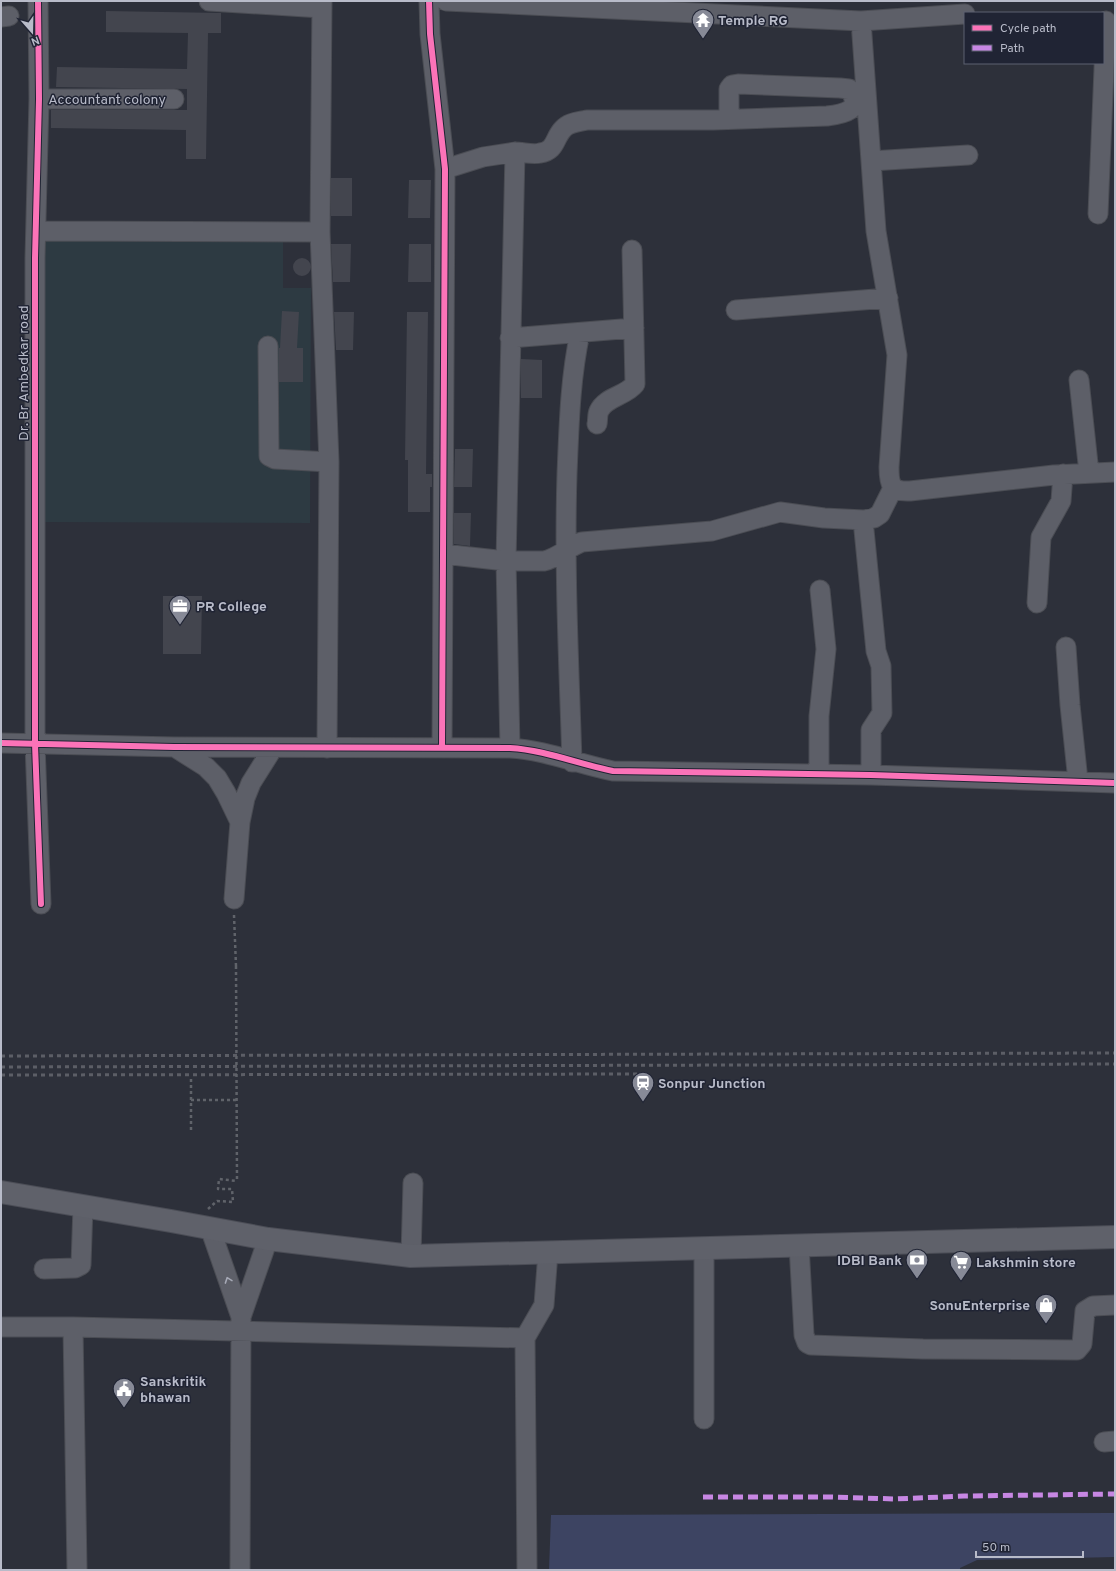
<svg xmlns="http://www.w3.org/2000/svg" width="1116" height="1571" viewBox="0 0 1116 1571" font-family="Overpass,sans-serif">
<rect width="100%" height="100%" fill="#2d303a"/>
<path fill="#2d3a42" d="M42,239h241v49h28l-1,235 -269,-1z"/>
<path fill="#3d4462" d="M1115,1513v44l-138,3 -17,8v2h-411l2,-55z"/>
<path fill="#43454e" d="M106,11l115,2v20h-13l-2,126h-20v-29l-135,-2v-18h136v-21l-131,-2 1,-20 130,2 1,-36 -82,-1z
M331,178h21v38h-21z
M409,180h22l-1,38h-22z
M331,244h20l-1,38h-17z
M409,244h22v38h-23z
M293 267a9 9 0 1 1 18 0a9 9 0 1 1-18 0Z
M282,311l17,1 -2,36h6v34h-24v-34h1z
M334,312h20l-1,38h-17z
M407,312h21l-2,162h6v13h-2v25h-22v-52h-3z
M521,359l21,1v38h-21z
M455,449h18l-1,38h-18z
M454,513h17l-1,33 -16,-2z
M163,596h39l-1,58h-38z"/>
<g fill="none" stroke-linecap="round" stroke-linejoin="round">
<g stroke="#4b4d54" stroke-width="21">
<path id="minor" d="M38,1l1,98 -4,159v486l6,160
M209,1l113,7
M322,1l-2,231 9,230 -2,286
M429,1l1,33 15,135 -3,579
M446,1l415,20 104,-7
M1,17l8,-1
M861,21l15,210 21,124 -8,112c0,18 2,25 21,24l144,-16 61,-3
M39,99h135
M515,152c8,0 18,3 25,1 16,-2 14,-15 23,-24 6,-7 16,-7 24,-9h126l114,-4c17,-2 37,-6 22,-27l-9,-1 -102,-4 -6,1 -3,4v30
M871,161l97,-6
M445,169l38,-12 32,-5 -9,409 4,187
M1098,214l8,-193
M36,231l284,1
M736,310l152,-12
M510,338l124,-10
M268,346l1,110 6,3 54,3
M1079,380l10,93
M597,424c1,-3 0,-9 2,-13 6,-14 27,-15 36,-27l-3,-134
M863,520l13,131 5,15 1,47 -11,17v45
M443,554l63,7h38c14,-3 24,-14 38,-19l130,-11 68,-19 44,6 40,2 10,-2 6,-4 13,-26
M1037,603l4,-66 20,-36 2,-27
M1066,647l4,58 8,76
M1,743l173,4 336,1c35,2 68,16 103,23l258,4 244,8
M176,748l30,19 11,11 9,15 14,29 -6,77
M572,762c-3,-96 -8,-192 -5,-288 2,-47 3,-95 13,-141
M819,774v-58l7,-67 -6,-59
M240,822l5,-24 6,-15 22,-35
M210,1228l31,89
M799,1245l5,90 3,8 4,2 112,4 154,1 5,-6 3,-33 8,-5 22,-1
M704,1248v171
M411,1256l2,-73
M44,1269l31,-1 6,-3 2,-59
M1,1327h72l452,11
M73,1327l4,243
M1104,1442l11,-1
M240,1570l1,-253 27,-78
M527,1570l-2,-232 19,-33 4,-53"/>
</g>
<g stroke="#4b4d56" stroke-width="24">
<path id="major" d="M1,1192l170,29 97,18 143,17 704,-19"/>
</g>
<path stroke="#60636a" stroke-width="2.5" stroke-dasharray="3 3" stroke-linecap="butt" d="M234,915l2,51
M191,1079v51
M191,1100h45
M208,1209l9,-8 16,1 -1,-13h-14l1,-10 18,2"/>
<use href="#minor" stroke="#5d5f68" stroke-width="19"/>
<use href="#major" stroke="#5f616a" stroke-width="22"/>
<path stroke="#5c5e66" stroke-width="3" stroke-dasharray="4 4" stroke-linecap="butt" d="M1,1056l1114,-3
M1,1067l1114,-3
M1,1075l646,-1"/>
<path stroke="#60636a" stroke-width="2.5" stroke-dasharray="3 3" stroke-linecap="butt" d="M236,966l1,215"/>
<path stroke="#c787e3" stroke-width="5" stroke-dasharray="10 5" stroke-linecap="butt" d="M703,1497h129l63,2 69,-3 151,-2"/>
<g stroke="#202434" stroke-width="8">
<path id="cycleway" d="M38,1l1,98 -4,159v486l6,160
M429,1l1,33 15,135 -3,579
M1,743l173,4 336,1c35,2 68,16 103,23l258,4 244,8"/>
</g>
<use href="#cycleway" stroke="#fb73b8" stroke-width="6"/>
</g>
<defs><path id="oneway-chevron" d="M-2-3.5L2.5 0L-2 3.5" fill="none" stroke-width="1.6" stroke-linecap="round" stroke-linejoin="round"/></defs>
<use stroke="#a6a9b6" href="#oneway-chevron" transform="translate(228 1280) rotate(-110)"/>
<defs>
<g id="temple-pin" transform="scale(1.15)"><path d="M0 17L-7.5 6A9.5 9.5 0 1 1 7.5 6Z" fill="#878a97" stroke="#202434"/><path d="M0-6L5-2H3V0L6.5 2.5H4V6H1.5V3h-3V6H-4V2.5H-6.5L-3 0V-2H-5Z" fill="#fff"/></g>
<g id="office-pin" transform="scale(1.15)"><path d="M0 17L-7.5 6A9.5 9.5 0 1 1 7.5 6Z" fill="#878a97" stroke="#202434"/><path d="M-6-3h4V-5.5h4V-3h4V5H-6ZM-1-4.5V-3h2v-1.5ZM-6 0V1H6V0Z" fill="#fff"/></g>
<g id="station-pin" transform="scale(1.15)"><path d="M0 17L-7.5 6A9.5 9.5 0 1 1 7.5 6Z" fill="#878a97" stroke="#202434"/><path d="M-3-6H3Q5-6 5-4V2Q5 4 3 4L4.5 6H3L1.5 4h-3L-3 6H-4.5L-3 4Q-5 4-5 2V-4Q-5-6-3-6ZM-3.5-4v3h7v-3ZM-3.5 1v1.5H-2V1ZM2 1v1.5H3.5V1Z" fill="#fff"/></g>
<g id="bank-pin" transform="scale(1.15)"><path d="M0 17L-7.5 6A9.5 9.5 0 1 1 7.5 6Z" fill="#878a97" stroke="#202434"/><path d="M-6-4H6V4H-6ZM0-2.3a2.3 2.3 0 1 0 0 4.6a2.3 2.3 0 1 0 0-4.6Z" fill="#fff"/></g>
<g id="supermarket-pin" transform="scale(1.15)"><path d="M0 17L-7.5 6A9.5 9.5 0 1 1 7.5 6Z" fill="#878a97" stroke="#202434"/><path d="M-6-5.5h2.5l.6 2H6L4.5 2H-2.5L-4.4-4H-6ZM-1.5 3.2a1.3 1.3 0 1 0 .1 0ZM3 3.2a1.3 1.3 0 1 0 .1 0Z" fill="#fff"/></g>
<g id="shop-pin" transform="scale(1.15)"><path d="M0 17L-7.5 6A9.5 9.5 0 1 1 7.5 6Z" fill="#878a97" stroke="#202434"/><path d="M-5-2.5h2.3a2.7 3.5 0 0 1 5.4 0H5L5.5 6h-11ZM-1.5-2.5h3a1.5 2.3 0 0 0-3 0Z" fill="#fff"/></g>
<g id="civic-pin" transform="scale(1.15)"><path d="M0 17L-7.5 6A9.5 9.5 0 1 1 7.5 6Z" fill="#878a97" stroke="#202434"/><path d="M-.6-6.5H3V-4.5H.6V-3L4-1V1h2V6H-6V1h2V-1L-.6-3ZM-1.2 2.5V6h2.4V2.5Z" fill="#fff"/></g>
</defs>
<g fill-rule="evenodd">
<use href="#temple-pin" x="703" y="20"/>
<use href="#office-pin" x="180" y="606"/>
<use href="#station-pin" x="643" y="1083"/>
<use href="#bank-pin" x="917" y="1260"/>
<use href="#supermarket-pin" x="961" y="1262"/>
<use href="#shop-pin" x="1046" y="1305"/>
<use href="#civic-pin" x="124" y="1389"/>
</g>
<g text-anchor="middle" stroke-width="3" stroke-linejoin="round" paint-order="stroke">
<g font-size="14" font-weight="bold" fill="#b8bbc9" stroke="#202434" text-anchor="start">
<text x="718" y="25">Temple RG</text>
<text x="196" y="611">PR College</text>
<text x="658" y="1088">Sonpur Junction</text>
<text x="902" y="1265" text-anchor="end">IDBI Bank</text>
<text x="976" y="1267">Lakshmin store</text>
<text x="1030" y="1310" text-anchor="end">SonuEnterprise</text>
<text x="140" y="1386">Sanskritik<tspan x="140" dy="16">bhawan</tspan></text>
</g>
<g font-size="14" fill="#b8bbc9" stroke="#202434">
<text x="107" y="104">Accountant colony</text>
<text transform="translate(23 373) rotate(-90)" y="5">Dr. Br Ambedkar road</text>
</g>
</g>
<rect width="1116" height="1571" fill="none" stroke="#b8bbc9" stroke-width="4"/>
<rect x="964" y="12" width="140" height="52" fill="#202434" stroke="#5d6070"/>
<rect x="972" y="25" width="20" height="6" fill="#fb73b8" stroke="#5d6070"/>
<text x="1000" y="32" font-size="12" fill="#b8bbc9">Cycle path</text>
<rect x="972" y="45" width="20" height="6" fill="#c787e3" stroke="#5d6070"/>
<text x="1000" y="52" font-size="12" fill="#b8bbc9">Path</text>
<g transform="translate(32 32) rotate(160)" stroke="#202434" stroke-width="3" paint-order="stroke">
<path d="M0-3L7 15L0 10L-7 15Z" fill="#b8bbc9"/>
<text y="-6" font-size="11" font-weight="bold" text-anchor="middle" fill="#b8bbc9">N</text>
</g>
<path d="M976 1551v6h107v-6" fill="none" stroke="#b8bbc9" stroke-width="2"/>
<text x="982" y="1551" font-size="12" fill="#b8bbc9" stroke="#202434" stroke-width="3" paint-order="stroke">50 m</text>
</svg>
